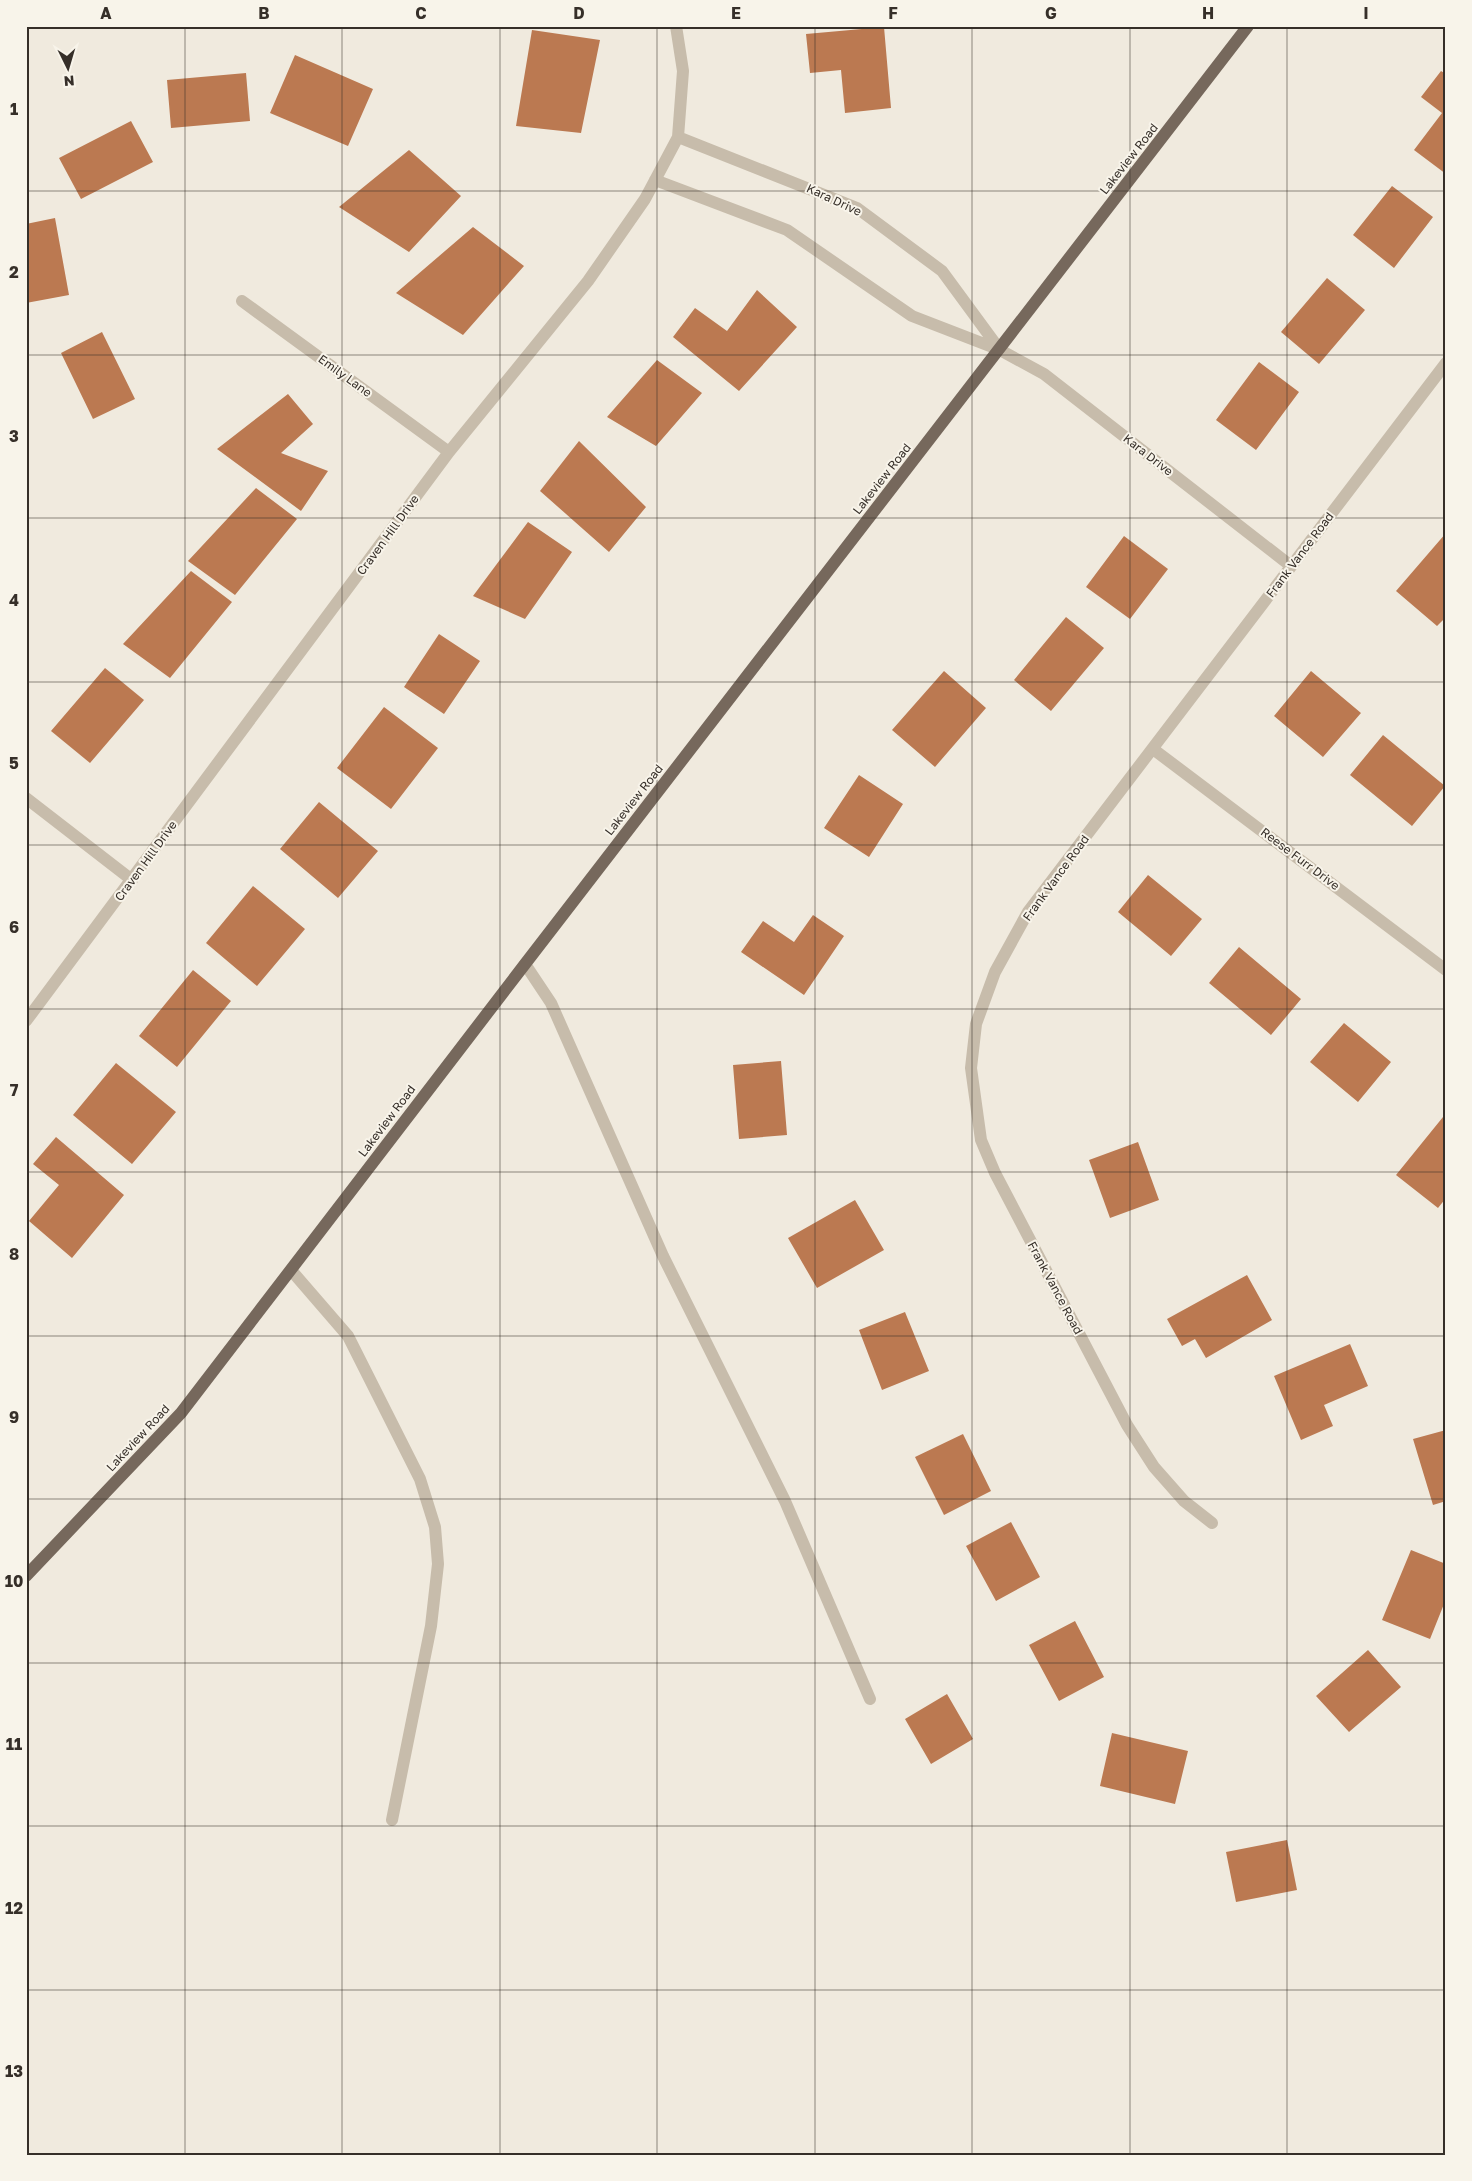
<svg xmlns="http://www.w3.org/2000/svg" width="1472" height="2181" viewBox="0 0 1472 2181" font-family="'Golos Text',sans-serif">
<rect width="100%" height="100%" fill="#f0eade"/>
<path fill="#bb7951" d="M884,27l7,81 -46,5 -4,-43 -31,3 -4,-39z
M532,30l68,10 -19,93 -65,-7z
M295,55l78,34 -25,57 -78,-33z
M1441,71l5,3v100l-32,-24 28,-37 -21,-16z
M246,73l4,48 -79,7 -4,-48z
M131,121l22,41 -72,37 -22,-41z
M409,150l52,46 -52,56 -70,-45z
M1392,186l41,31 -39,51 -41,-33z
M55,218l14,77 -43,8v-79z
M473,227l51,39 -61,69 -67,-42z
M1327,278l38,32 -46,54 -38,-32z
M757,290l40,37 -58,64 -66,-54 22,-29 32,23z
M102,332l33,67 -42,20 -32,-66z
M657,360l45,33 -46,53 -49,-29z
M1259,362l40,30 -43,58 -40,-30z
M288,394l25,30 -32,29 47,18 -27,40 -84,-62z
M579,441l67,66 -37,45 -69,-61z
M256,488l41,31 -62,76 -47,-34z
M528,522l44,30 -47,67 -52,-23z
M1446,533v84l-9,9 -41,-35z
M1124,536l44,33 -38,50 -44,-32z
M191,571l41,31 -62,76 -47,-34z
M1066,617l38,31 -53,63 -37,-31z
M439,634l41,27 -36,53 -40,-27z
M105,668l39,32 -54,63 -39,-32z
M944,671l42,37 -51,59 -43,-37z
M1311,671l50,42 -38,44 -49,-41z
M384,707l54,41 -47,61 -54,-41z
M1383,735l62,51 -33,40 -62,-51z
M859,775l44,29 -34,53 -45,-29z
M319,802l59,49 -40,47 -58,-49z
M1148,875l54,44 -31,37 -53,-44z
M253,886l52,43 -48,57 -51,-43z
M813,915l31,21 -40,59 -63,-43 22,-31 31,21z
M1239,947l62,52 -30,36 -62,-52z
M193,970l38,31 -54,66 -38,-31z
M1344,1023l47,39 -33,40 -48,-40z
M781,1061l6,74 -48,4 -6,-74z
M116,1063l60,49 -44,52 -59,-49z
M1443,1117l3,2v79l-8,10 -42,-33z
M56,1137l68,58 -52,63 -43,-37 30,-36 -26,-21z
M1138,1142l21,58 -49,18 -21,-58z
M855,1200l29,50 -67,38 -29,-50z
M1247,1275l25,45 -66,38 -11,-19 -13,7 -15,-27z
M905,1312l24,59 -47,19 -23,-60z
M1350,1344l18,42 -44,19 9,21 -32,14 -27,-64z
M1446,1430v71l-13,4 -20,-66z
M963,1434l28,57 -47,24 -29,-58z
M1011,1522l29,55 -44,24 -30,-55z
M1411,1550l35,14v35l-16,40 -48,-19z
M1075,1621l29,56 -45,24 -30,-56z
M1368,1650l33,37 -52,45 -33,-36z
M947,1694l26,45 -42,25 -26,-45z
M1112,1733l76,18 -13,53 -75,-18z
M1287,1840l10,50 -61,12 -10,-50z"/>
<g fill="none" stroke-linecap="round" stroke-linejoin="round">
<path stroke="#c7bcab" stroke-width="12" d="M678,137l179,71 85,63 58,79
M655,180l132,50 125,86 88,34 44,24 247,192
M242,301l207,151
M1153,749l293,221
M26,798l106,82
M525,964l26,39 112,253 122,245 85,198
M26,1021l423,-569 139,-171 57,-82 33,-62 5,-66 -7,-45
M291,1270l57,66 72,143 15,48 3,37 -7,62 -39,194
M1212,1523l-28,-22 -30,-34 -27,-42 -132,-252 -14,-33 -10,-72 5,-44 19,-52 33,-60 418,-549"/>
<path stroke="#76685c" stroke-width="12" d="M26,1576l155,-163 344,-449 723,-938"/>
</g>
<path fill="none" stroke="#362f29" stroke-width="1" stroke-opacity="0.55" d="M185,26v2129M342,26v2129M500,26v2129M657,26v2129M815,26v2129M972,26v2129M1130,26v2129M1287,26v2129M26,191h1420M26,355h1420M26,518h1420M26,682h1420M26,845h1420M26,1009h1420M26,1172h1420M26,1336h1420M26,1499h1420M26,1663h1420M26,1826h1420M26,1990h1420"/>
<g text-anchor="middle" stroke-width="4" stroke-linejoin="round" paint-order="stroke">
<g font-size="12" fill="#362f29" stroke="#f8f4ea">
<text transform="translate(1129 159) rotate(-52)" y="4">Lakeview Road</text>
<text transform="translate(834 200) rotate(25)" y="4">Kara Drive</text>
<text transform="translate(345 376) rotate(36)" y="4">Emily Lane</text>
<text transform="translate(1148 455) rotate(38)" y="4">Kara Drive</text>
<text transform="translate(882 479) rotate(-52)" y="4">Lakeview Road</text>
<text transform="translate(388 535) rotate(-54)" y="4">Craven Hill Drive</text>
<text transform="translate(1300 555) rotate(-53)" y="4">Frank Vance Road</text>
<text transform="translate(634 800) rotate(-52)" y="4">Lakeview Road</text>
<text transform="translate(1300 859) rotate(37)" y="4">Reese Furr Drive</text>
<text transform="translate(146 861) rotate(-54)" y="4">Craven Hill Drive</text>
<text transform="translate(1056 878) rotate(-54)" y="4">Frank Vance Road</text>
<text transform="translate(387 1121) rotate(-53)" y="4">Lakeview Road</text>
<text transform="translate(1055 1288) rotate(62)" y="4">Frank Vance Road</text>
<text transform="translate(138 1438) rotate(-47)" y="4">Lakeview Road</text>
</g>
</g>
<rect width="1472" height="2181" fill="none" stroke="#f8f4ea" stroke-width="55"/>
<g transform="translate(68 68) rotate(175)" stroke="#f8f4ea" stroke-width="4" paint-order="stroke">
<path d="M0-4L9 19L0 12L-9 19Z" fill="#362f29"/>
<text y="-8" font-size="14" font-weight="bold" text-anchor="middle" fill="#362f29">N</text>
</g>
<rect x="28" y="28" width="1416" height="2126" fill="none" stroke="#362f29" stroke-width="2"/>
<g font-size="16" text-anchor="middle" font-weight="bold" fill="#362f29">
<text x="106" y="19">A</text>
<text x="264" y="19">B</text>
<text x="421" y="19">C</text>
<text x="579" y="19">D</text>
<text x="736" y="19">E</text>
<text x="893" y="19">F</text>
<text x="1051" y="19">G</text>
<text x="1208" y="19">H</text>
<text x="1366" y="19">I</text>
<text x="14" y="115">1</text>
<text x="14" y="278">2</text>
<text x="14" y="442">3</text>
<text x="14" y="606">4</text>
<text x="14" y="769">5</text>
<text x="14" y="933">6</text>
<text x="14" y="1096">7</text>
<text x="14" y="1260">8</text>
<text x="14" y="1423">9</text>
<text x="14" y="1587">10</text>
<text x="14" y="1750">11</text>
<text x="14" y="1914">12</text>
<text x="14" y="2077">13</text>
</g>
</svg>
